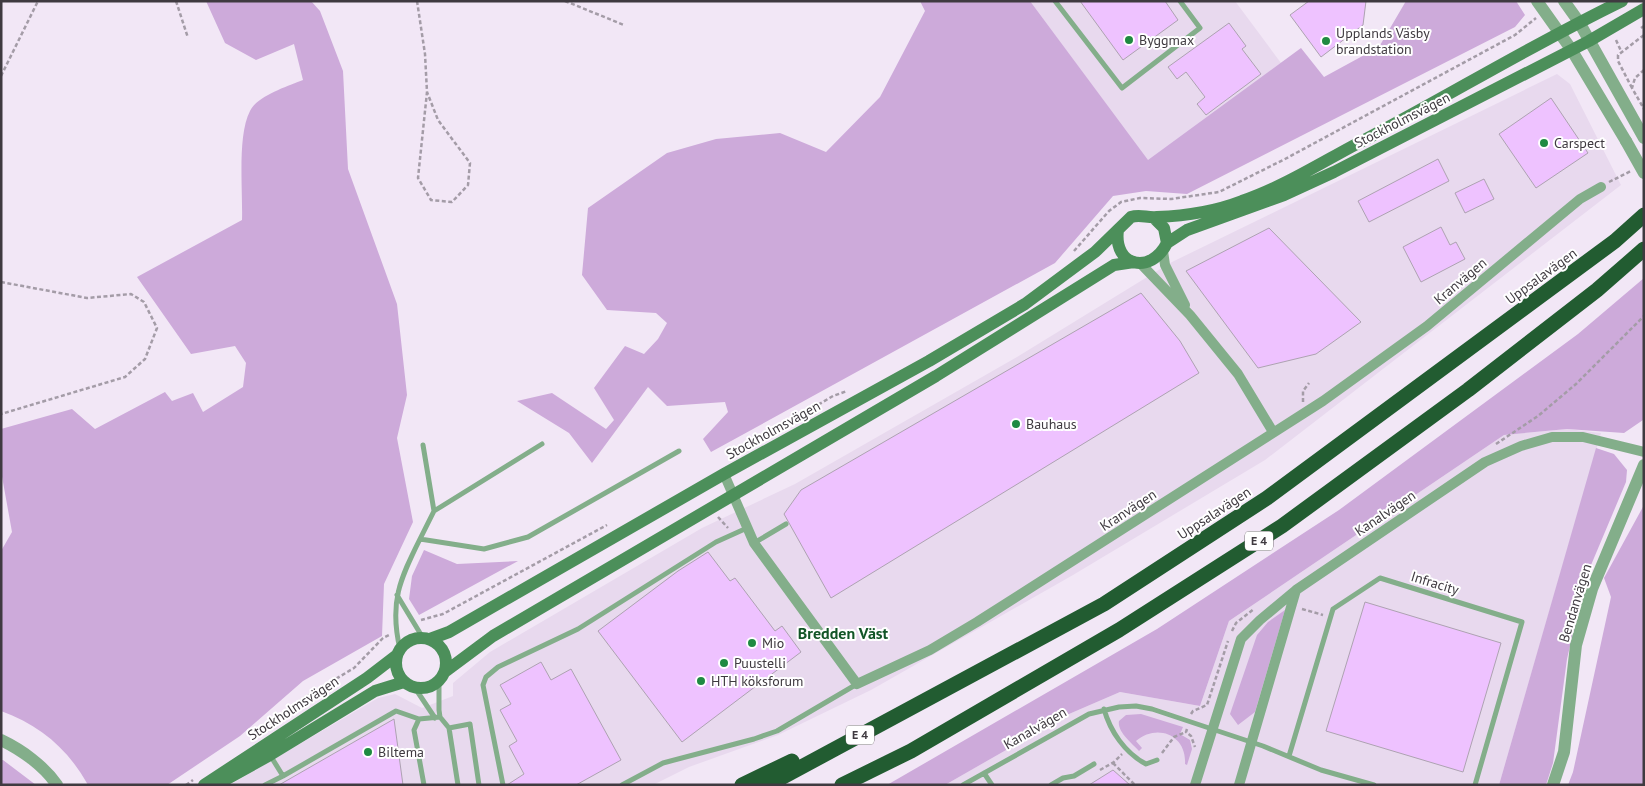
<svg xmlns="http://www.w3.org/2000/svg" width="1645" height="786" viewBox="0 0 1645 786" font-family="'PT Sans',sans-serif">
<rect width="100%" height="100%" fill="#f2e7f6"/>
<path fill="#e8d9ee" d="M1030,1h205l46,62 -133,98z
M1557,74l13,10 51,101 -356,275 -192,115 -202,115 -93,45 -89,32 -36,18h-423l148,-87 17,-4 27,14 31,-12v-13l37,-31 212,-124 93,-44 222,-127 153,-94z
M1567,429l34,4 -102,352h-554l124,-71 51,-22 80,14 29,-85 275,-186z"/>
<path fill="#cdaada" d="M206,1h105l9,10 23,60 5,98 49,135 10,91 -10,43 16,84 -29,62 -2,52 -79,45 -63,55 -73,49h-79c-20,-36 -48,-60 -87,-74v-160l11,-19 -11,-61v-42l71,-20 23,20 70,-37 7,9 21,-8 10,19 40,-25 3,-24 -11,-17 -44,8 -54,-77 105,-57c1,-29 -5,-84 8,-109 7,-15 38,-25 53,-31l-9,-36 -38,16 -31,-17z
M920,1h110l118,159 153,-112 23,29 55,-30 27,-46h110l9,14 -10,12 -328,167 -41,-3 -33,5 -58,67 -344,189 -8,-13 25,-27 -3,-10 -58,4 -19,-19 -56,76 -23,-30 -52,-32 35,-8 54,36 8,-9 -20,-32 31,-42 19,8 14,-15 9,-16 -11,-10 -49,-3 -25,-35 6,-67 79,-55 49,-14 64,-6 46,19 54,-55 45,-86z
M1644,278v137l-1,5 -19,13 -57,-4 -63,6 -275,186 -29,85 -80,-14 -51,22 -124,71h-58l270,-156 182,-119 239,-176z
M1596,448l18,6 13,16 -1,12 -40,95 -19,82 -14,104 -7,22h-47z
M1644,505v280h-76l5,-13 38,-175 -7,-19z
M424,550l33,14 61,-3 -99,54 -10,-16 3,-23z
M1285,610l-30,102 -17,13 -8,-11 27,-79 11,-13z
M1141,714l42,13 -3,7 10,6 2,9 -5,16 -2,-1c2,-29 -28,-41 -49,-23l6,7 -3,3c-7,-8 -22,-19 -20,-30l7,-6z
M1,760h2l33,25h-35z"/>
<path fill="#eec2ff" stroke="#ada2b1" d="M1080,1h85l13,19 -55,40z
M1309,1h57l-3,24 -42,32 -31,-42z
M1229,23l17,23 -4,3 19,25 -55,41 -9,-11 8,-7 -19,-25 -9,7 -9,-12z
M1551,98l37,55 -52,35 -37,-54z
M1438,159l11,22 -80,41 -11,-21z
M1484,179l10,20 -29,14 -10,-20z
M1441,227l9,18 6,-3 9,17 -44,23 -18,-35z
M1269,228l92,94 -45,32 -58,14 -72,-97z
M1141,293l39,48 19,32 -368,225 -47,-84 17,-24z
M708,552l22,29 5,-3 40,53 7,-5 19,26 -119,90 -84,-111 80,-60z
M1365,602l136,41 -38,129 -137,-41z
M541,662l10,18 20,-11 50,91 -45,25h-69l17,-11 -15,-28 8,-5 -17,-31 11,-6 -11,-19z
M394,719l9,66h-124z
M1113,770l17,15h-41z"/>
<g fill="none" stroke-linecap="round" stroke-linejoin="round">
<path stroke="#a49ca7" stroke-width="2.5" stroke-dasharray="4 2.5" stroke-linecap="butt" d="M176,1l12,37
M417,1l8,53 2,38 -9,86 13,22 21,2 16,-17 2,-22 -32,-43 -11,-28
M565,1l59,24
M1641,28l3,-2
M1616,40l5,11
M1644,70l-9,8 -3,10 12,21
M1,76l37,-75
M1632,88l-14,-27v-6l26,-20
M1609,182l22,-11
M1074,251l35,-40 12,-9 19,-4 31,1 48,-7 66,-33 230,-124 21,-17
M1,282l86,16 44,-4 13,8 13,26 -12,31 -20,18 -124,37
M1303,402v-11l6,-8
M751,444l82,-48 14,-5
M1496,444l42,-28 38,-32 68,-68
M718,517l10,11
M1302,609l21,6
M421,620l22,-6 164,-89
M1232,631l4,-8 18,-14
M1191,714l2,-3 14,-6 21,-64
M273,724l31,-26 50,-30 29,-30 6,-3
M1187,729l-1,3 5,4 4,11
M1162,753l12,-16 12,-5
M1113,763l22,22
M1100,770l14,-8 8,-8
M186,785l7,-5"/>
<path stroke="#83ae8a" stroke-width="5" d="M1055,1l67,87 78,-60 -20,-27
M423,445l11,66
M420,539l14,-28 108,-67
M754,543l32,-19
M397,595l26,43
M400,649c-11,-46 0,-70 20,-110l64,10 44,-12 151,-86
M439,681v29l1,7 9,11 9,57
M415,688l20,30
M1104,709c6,22 21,44 42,55l11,-4
M449,728l21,-4 9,61
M270,755l13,21 113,-65 23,8
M1289,756l44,-147 47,-31 142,44 -47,163
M984,773l8,12
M265,785l18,-9
M424,785l-10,-55 5,-11 21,-2
M503,785l-20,-100 3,-8 12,-10 80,-38 138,-87 31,-14
M622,785l41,-22 91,-24 23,-8 80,-47
M963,785l126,-71 30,-7 17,-1 16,3 111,37 58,24 53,15
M1051,785l12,-7 11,-2 20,-12"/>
<path stroke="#83ae8a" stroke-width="10" d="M1163,251l2,14 20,40
M1141,264l49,51 48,59 35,58
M724,474l30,69 103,141 73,-34 47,-28 346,-221 104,-75 153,-127 21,-12
M1195,785l46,-146 19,-19 36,-30 189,-128 36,-16 31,-9h31l61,15
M1239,785l57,-195"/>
<path stroke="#83ae8a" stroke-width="12" d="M1537,1l34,48 55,92
M1564,1l15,21 65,116
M1,740c21,10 43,26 56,45
M1553,785l11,-33 12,-107 16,-56 52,-124"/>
<path stroke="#4c8f5a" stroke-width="12" d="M1118,230c-5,37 33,45 49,13l-3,-15 -10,-10
M1167,243l20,-13 97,-35 50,-23 255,-131 55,-32
M396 663a25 25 0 1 1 50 0a25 25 0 1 1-50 0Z
M430,639l19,-7 275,-158 205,-113 96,-57 70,-52 36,-35c9,-3 16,1 26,0 27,-1 59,-6 85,-16 38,-13 74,-35 109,-54 91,-47 178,-101 271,-146
M446,671l47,-35 443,-260 178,-111 20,-3
M204,785l163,-107 30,-23
M216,785l54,-30 105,-64 29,-9"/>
<path stroke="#225c31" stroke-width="15" d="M742,785l50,-24
M768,785l336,-181 163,-106 348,-257 29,-26
M842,785l69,-34 208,-121 163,-104 186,-136 129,-100 47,-41"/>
<path stroke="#83ae8a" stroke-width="12" d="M1626,141l18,32"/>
</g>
<g fill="#1f8a42" stroke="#fff" stroke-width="2">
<circle cx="1129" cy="40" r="5"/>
<circle cx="1326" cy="41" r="5"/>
<circle cx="1544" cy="143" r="5"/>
<circle cx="1016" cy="424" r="5"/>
<circle cx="752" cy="643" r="5"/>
<circle cx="724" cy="663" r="5"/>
<circle cx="701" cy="681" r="5"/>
<circle cx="368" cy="752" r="5"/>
</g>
<g text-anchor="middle" stroke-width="4" stroke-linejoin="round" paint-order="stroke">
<g fill="#fff" stroke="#797579" stroke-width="1">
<rect x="1245" y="531.5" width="28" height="19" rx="4"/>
<rect x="846" y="725.5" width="28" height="19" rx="4"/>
</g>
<g font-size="12" font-weight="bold" fill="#3f3a40">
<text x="1259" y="545">E 4</text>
<text x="860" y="739">E 4</text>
</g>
<g font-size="14" fill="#3f3a40" stroke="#fff" text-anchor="start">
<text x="1336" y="38">Upplands Väsby<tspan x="1336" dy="16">brandstation</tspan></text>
<text x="1139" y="45">Byggmax</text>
<text x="1554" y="148">Carspect</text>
<text x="1026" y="429">Bauhaus</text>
<text x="762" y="648">Mio</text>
<text x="734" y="668">Puustelli</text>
<text x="711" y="686">HTH köksforum</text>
<text x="378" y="757">Biltema</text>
</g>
<g font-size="14" fill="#3f3a40" stroke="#fff">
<text transform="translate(1402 120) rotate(-27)" y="5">Stockholmsvägen</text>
<text transform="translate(1541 276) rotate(-36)" y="5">Uppsalavägen</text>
<text transform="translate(1460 281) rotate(-40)" y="5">Kranvägen</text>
<text transform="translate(773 430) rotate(-29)" y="5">Stockholmsvägen</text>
<text transform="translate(1128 510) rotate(-33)" y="5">Kranvägen</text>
<text transform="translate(1214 513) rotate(-33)" y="5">Uppsalavägen</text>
<text transform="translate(1385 513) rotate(-34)" y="5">Kanalvägen</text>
<text transform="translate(1435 583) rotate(17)" y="5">Infracity</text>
<text transform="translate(1575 603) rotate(-73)" y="5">Bendanvägen</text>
<text transform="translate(293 708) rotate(-33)" y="5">Stockholmsvägen</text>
<text transform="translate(1035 728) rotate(-30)" y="5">Kanalvägen</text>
</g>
<g font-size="16" font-weight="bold" fill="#125527" stroke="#fff">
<text x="843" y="639">Bredden Väst</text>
</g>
</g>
<rect width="1645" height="786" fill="none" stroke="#3f3a40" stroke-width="5"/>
</svg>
